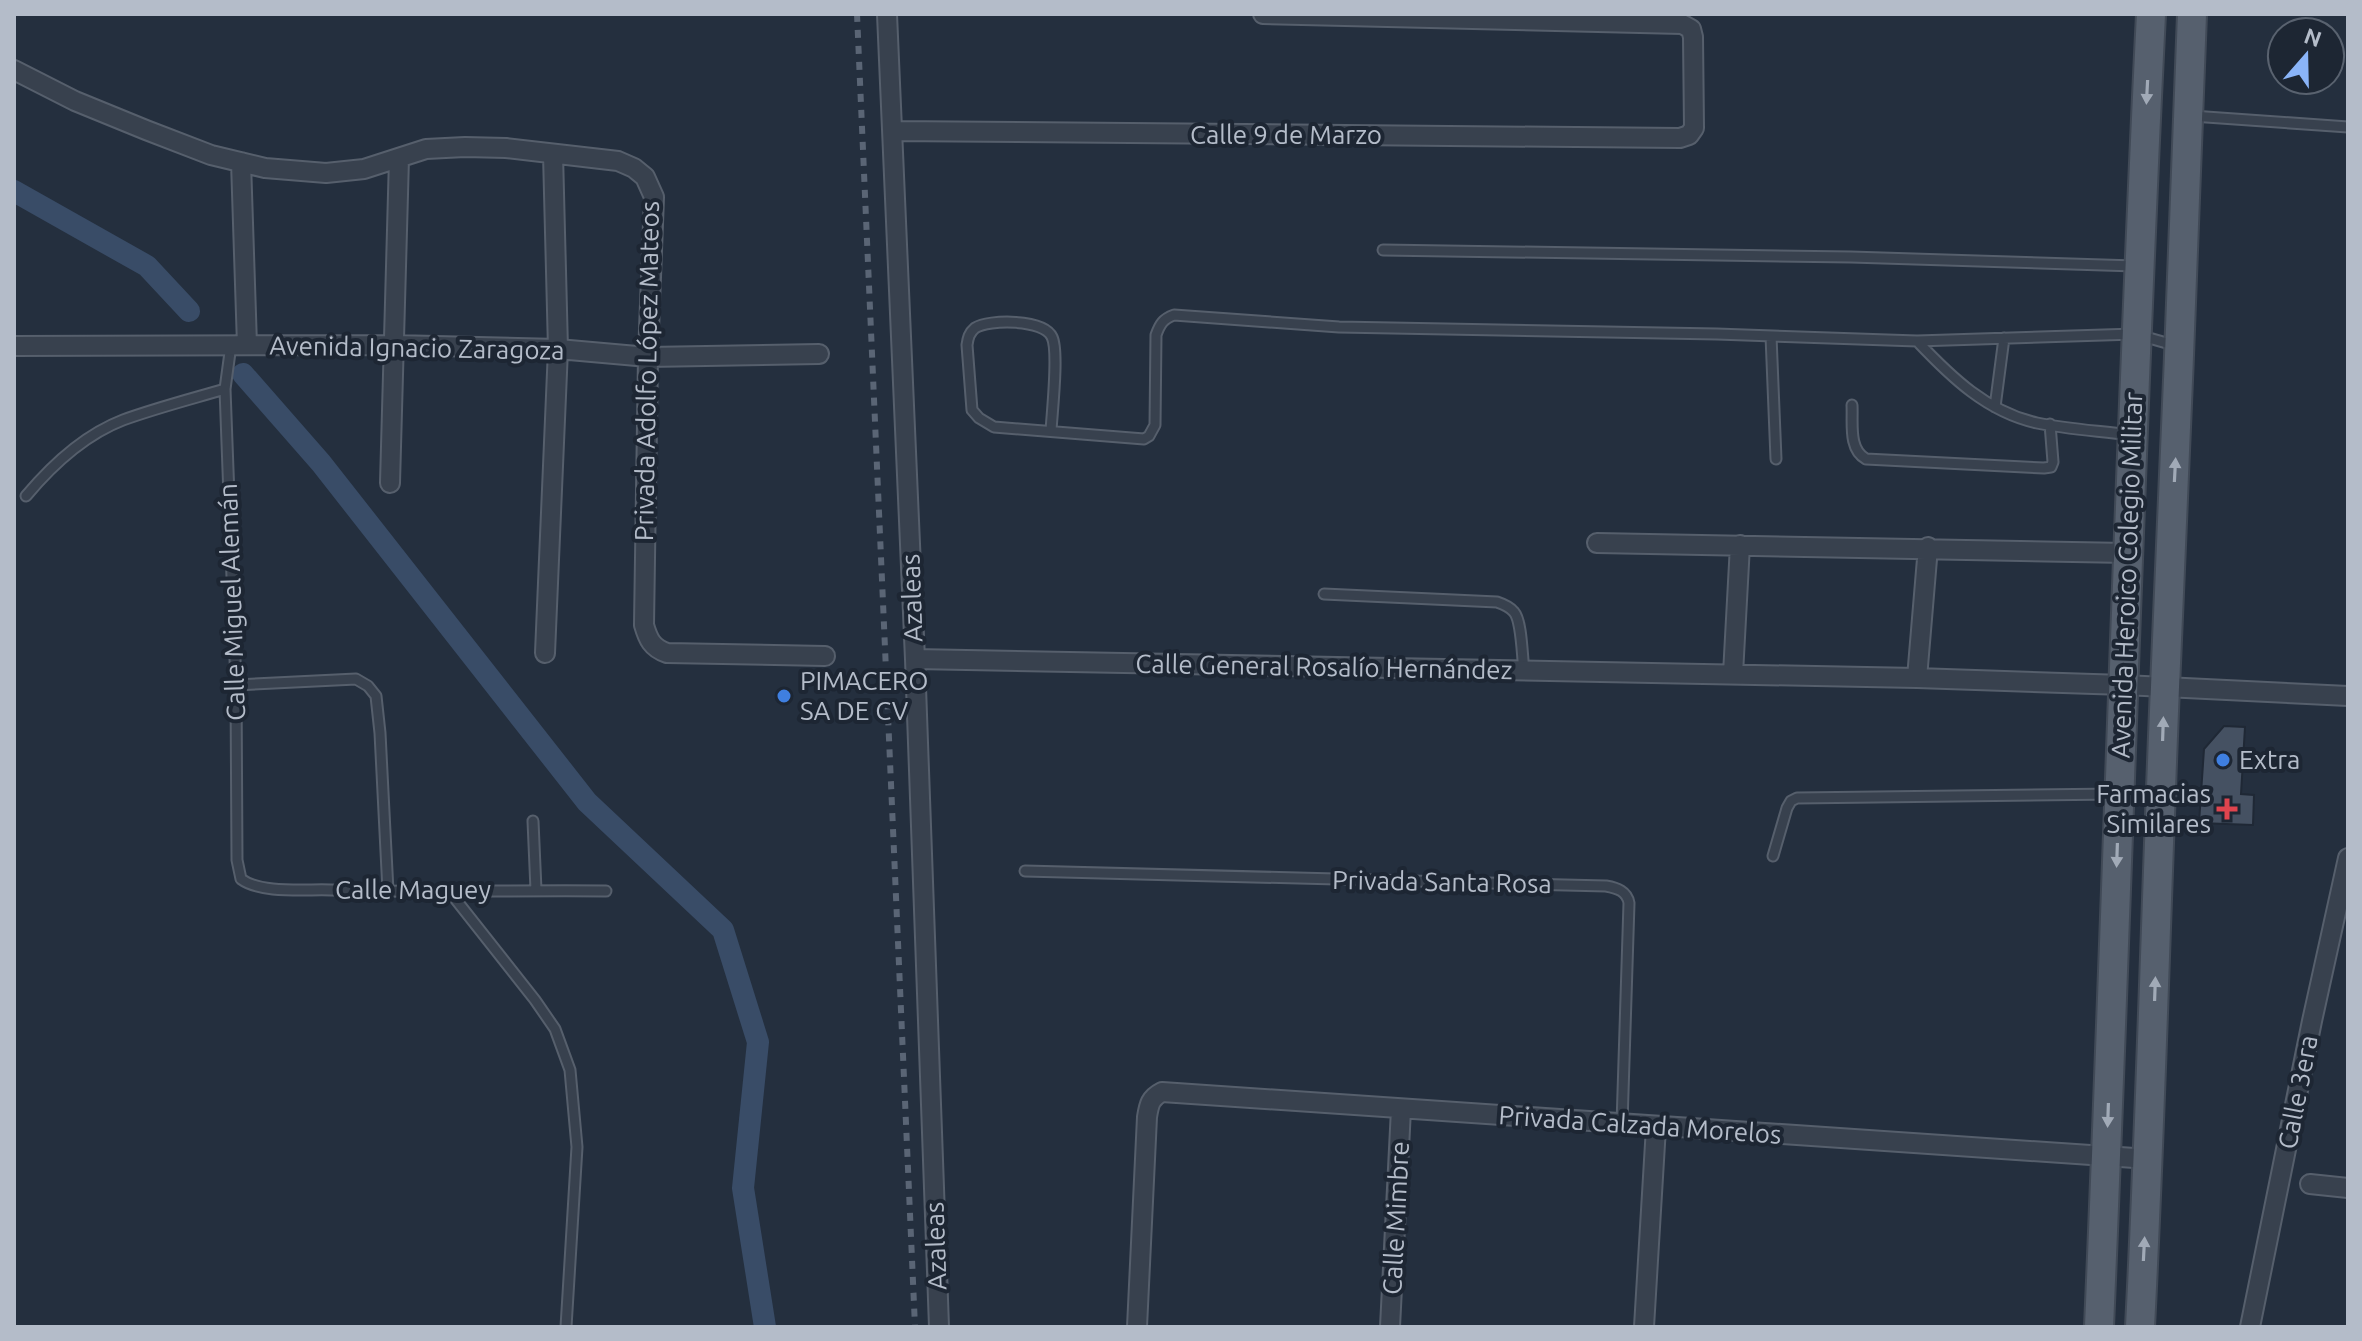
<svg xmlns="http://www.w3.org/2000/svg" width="2362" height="1341" viewBox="0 0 2362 1341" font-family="Ubuntu,sans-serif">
<rect width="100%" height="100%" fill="#242f3e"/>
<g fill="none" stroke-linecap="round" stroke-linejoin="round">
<path stroke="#394c67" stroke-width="22" d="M14,191l133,75 42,45
M243,374l78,89 266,339 136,128 35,112 -15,146 22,139"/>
</g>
<path fill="#455162" stroke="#1f2835" stroke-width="2" d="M2224,726l21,1 -4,67 13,1 -1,30 -54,-2 5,-74z"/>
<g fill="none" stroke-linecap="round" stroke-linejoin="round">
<g stroke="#565f6c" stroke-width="13">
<path id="lane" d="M2192,116l156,11
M1383,250l468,7 284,9
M1771,336l5,123
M1917,341c34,36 70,71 120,82 30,6 62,8 92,12
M231,345l-6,44 11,296 1,175 4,19c20,15 65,10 90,11 92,3 184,0 275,1
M1852,405c1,18 -4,44 14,54l178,9 7,-1 2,-5 -3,-38
M1995,407l9,-69
M1051,431c1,-19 8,-80 1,-94 -8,-18 -63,-18 -77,-9 -6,5 -7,10 -8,17l5,65 7,8 15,9 150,12 5,-3 6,-11 1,-90c4,-11 7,-16 18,-20l165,12 378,7 200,7 218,-7 42,12
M26,496c26,-31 58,-61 97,-76 33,-12 68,-21 102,-31
M1324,594l173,8c6,2 13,5 17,10 8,9 8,45 10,58
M236,685l120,-6 12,7 8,10 4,37 8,158
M533,821l3,69
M1773,856l14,-48 4,-7 6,-3 319,-4
M1025,871l581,15c11,2 21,5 23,17l-7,221
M449,891l86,109 20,29 15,41 7,77 -11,180"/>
</g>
<g stroke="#565f6c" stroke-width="22">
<path id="street" d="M887,14l28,645 24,668
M14,70l61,31 71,29 65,25 54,13 61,5 38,-4 62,-20 39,-2 41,1 112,13 16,7 11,9 9,20 -6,160 -4,268c4,14 8,23 23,28l158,3
M893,131l787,7 9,-3 5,-7 -1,-91 -2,-8 -9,-5 -419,-10
M241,162l6,183
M14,346l380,-1 164,4 90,8 171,-3
M390,483l9,-325
M1597,543l530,10
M545,653l13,-304 -5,-195
M915,659l1002,19 207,7 224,11
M1733,674l7,-129
M1917,678l11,-131
M2310,1184l38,4
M1137,1327l10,-210c2,-12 3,-19 15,-25l987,67
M1390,1327l11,-218
M1644,1327l12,-200
M2250,1327l62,-306 36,-163"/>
</g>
<g stroke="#414a57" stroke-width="32">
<path id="primary" d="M2099,1327c19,-438 30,-876 52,-1313
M2140,1327c11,-213 16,-427 25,-640 9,-224 20,-449 27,-673"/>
</g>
<use href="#lane" stroke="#38414e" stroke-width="9"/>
<use href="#street" stroke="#38414e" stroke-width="18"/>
<use href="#primary" stroke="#56606e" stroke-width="28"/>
<path stroke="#5a6575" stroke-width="6" stroke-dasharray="8 8" stroke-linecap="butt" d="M857,14l58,1313"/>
</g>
<defs><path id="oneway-solid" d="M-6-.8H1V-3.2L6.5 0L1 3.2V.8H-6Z" transform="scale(2)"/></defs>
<g fill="#a1aab7">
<use href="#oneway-solid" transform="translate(2147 92) rotate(93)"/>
<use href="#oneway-solid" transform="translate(2175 470) rotate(-87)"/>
<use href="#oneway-solid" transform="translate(2163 729) rotate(-88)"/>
<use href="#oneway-solid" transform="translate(2117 855) rotate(92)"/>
<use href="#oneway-solid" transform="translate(2155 989) rotate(-88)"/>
<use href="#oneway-solid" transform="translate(2108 1115) rotate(92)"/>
<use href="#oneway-solid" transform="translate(2144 1249) rotate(-87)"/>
</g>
<g fill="#3f7fe0" stroke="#1d2633" stroke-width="3">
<circle cx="784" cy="696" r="8"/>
<circle cx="2223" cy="760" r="8"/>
</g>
<path fill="#e0444e" stroke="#1d2633" stroke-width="3" d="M2223 797h8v8h8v8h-8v8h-8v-8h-8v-8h8z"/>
<g text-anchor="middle" stroke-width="8" stroke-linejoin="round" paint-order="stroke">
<g font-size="26" fill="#b4bcc9" stroke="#1d2633">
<text x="1286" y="144">Calle 9 de Marzo</text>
<text transform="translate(417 348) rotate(1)" y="9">Avenida Ignacio Zaragoza</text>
<text transform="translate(647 371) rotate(-89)" y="9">Privada Adolfo López Mateos</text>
<text transform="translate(2127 575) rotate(-88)" y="9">Avenida Heroico Colegio Militar</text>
<text transform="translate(912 598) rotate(-92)" y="9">Azaleas</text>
<text transform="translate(232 602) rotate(-92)" y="9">Calle Miguel Alemán</text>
<text transform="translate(1324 667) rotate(1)" y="9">Calle General Rosalío Hernández</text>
<text transform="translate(1442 882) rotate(1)" y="9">Privada Santa Rosa</text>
<text x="413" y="899">Calle Maguey</text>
<text transform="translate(2298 1092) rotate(-79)" y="9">Calle 3era</text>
<text transform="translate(1640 1125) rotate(4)" y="9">Privada Calzada Morelos</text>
<text transform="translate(1396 1218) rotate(-87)" y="9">Calle Mimbre</text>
<text transform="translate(936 1246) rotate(-92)" y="9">Azaleas</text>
</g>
<g font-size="26" fill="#b4bcc9" stroke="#1d2633" text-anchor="start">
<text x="800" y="690">PIMACERO<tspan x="800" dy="30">SA DE CV</tspan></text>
<text x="2239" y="769">Extra</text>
<text x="2211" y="803" text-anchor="end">Farmacias<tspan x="2211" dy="30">Similares</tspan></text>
</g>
</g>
<rect width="2362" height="1341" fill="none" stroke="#b4bcc9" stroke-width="32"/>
<g transform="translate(2306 56) rotate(20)"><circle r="38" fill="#1d2633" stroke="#59626f" stroke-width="2"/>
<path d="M0-6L14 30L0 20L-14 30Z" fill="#8ab4f8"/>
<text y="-12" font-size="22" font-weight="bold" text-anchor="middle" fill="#b4bcc9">N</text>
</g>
</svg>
